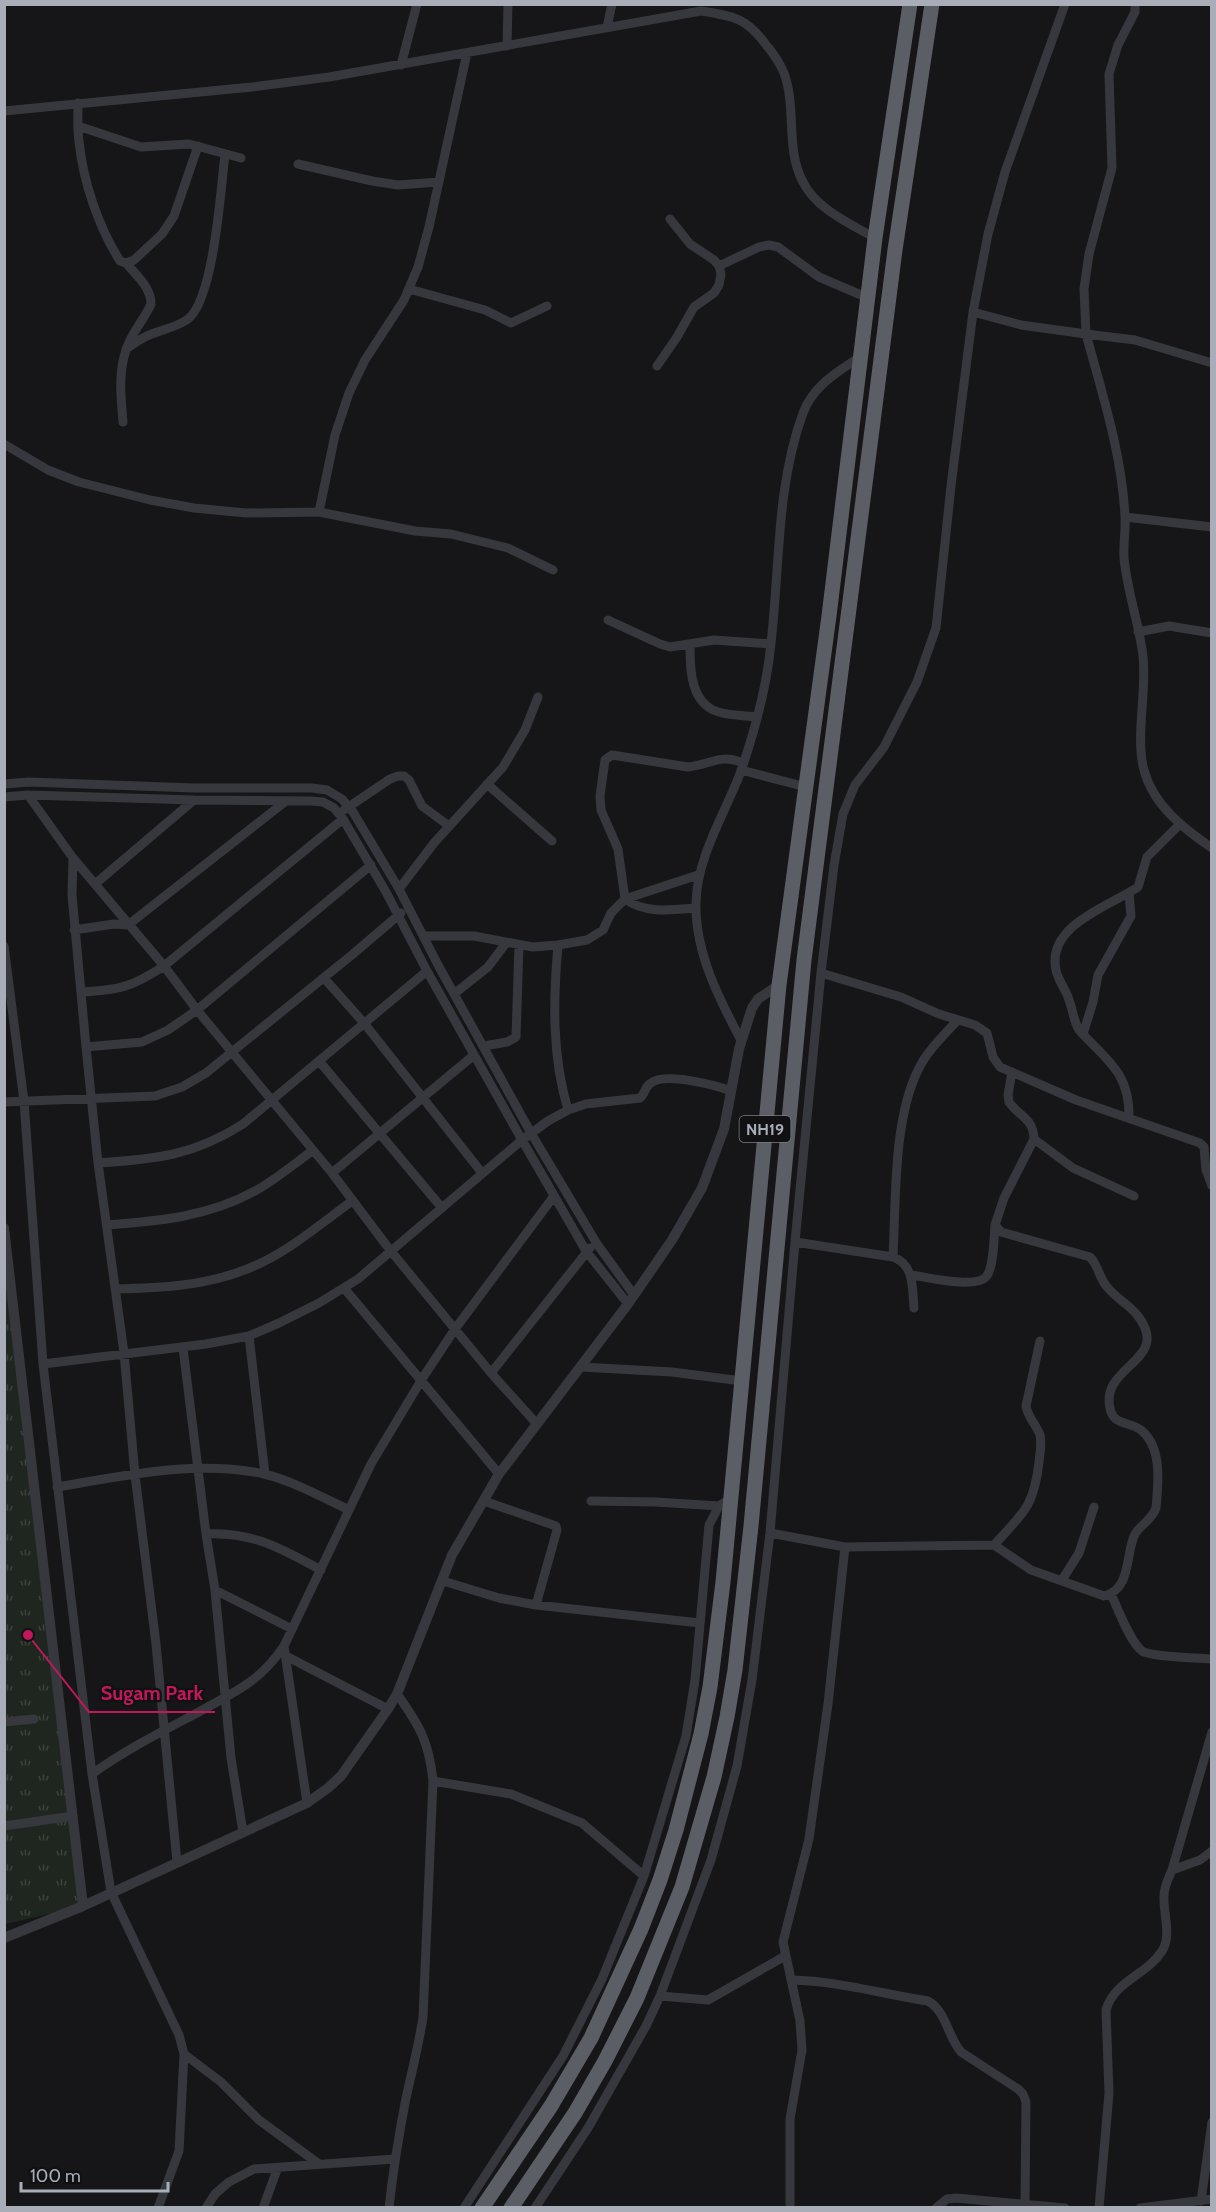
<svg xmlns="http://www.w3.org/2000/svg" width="1216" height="2212" viewBox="0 0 1216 2212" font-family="Cabin,sans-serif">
<defs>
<pattern id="grass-tufts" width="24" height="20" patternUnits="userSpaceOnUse" patternTransform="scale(1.5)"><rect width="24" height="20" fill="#1e261f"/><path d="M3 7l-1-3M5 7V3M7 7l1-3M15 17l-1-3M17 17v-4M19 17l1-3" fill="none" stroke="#3c433d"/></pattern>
</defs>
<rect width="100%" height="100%" fill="#161618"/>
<path fill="url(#grass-tufts)" d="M4,1271l79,635 -78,18h-1z"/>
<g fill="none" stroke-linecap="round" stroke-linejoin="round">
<path stroke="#37383d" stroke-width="9" d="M1135,4v8l-17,33 -9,29 3,94 -23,86 -5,35 2,45 49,6 77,23
M607,27l5,-23
M507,46l1,-42
M401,65l16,-61
M78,103c0,12 -1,25 1,38 4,40 19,85 41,120l6,2 8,-3 28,-26 12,-18 24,-70
M4,111l248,-24 77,-10 372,-66c33,5 46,7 66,35 7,8 13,18 17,27 13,35 1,76 19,109 13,27 48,42 72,56
M78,126l63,21 48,-3 52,14
M298,164l74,17 26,4 41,-3
M719,266l40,-19 10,-2 9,2 41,30 49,21
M409,289l76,21 26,13 36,-17
M973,312l48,13 65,9c16,59 36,120 39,183 1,13 -2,27 -1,41 3,33 15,65 19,98 4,37 -8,81 1,114 9,35 40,59 68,78
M126,349c6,-4 13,-9 19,-12 14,-7 31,-9 43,-18 26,-20 33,-132 37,-165
M657,366l20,-29 17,-30 20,-14 5,-8 2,-11 -2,-8 -5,-6 -24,-16 -20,-25
M123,422c-2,-23 -5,-49 3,-72 5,-17 18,-30 25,-46 0,-17 -15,-29 -25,-41
M4,444l44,26 31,12 71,18 44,8 52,5 73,-1 96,19 36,3 57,14 45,22
M319,512l16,-77 14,-42 16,-33 39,-60 14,-33 11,-40 38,-174
M1125,517l87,10
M608,620l52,24 10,3 44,-7 57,4
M1138,632l31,-6 43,7
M690,645c0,19 0,48 17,61 11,10 35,9 50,11
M741,770l65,17
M4,784l25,-2 165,6h118l15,2 15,9 11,13 46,77 39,76 93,168 66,111 37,51
M487,784l65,57
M28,795l45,63 91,108 33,44 135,163 58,77 101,123 45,50
M4,797l24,-2 166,5 117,1 12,1 11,6 9,11 43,73 41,79 95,169 64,111 42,53
M344,810l46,-31 8,-3h6l5,4 13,26 27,20
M73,858l-1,37 14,152 12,116 26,190 11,122 21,169 21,218
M95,884l99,-84
M399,889l35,-46 69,-76 22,-37 13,-33
M696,908c-24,2 -51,6 -71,-9l-7,-50 -17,-39 -1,-14 5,-36 7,-5 76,12c23,-2 31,-14 55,-4
M74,930l40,-6 14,1 158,-124
M423,936h51l59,11 25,-2 29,-5 16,-10 8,-17 14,-14 73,-24
M558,945c-5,56 -6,111 10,165
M4,946l20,155 19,263 49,410 19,118 68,143 5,19 -5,97 -21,57
M821,973l80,24 38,17 36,11 12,8 6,24 7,10 76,33 124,43 4,4 2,23 6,16
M324,978l40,45 118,150
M81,992c39,-2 51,-5 83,-26l179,-147
M454,994l34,-27 18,-24
M1083,1034l10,-32 5,-27 33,-59 -2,-23
M741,1040c-22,-41 -46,-88 -45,-137 1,-47 29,-89 45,-132 14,-41 26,-86 30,-128 9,-77 5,-156 32,-230 10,-27 34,-41 57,-56
M484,1046l23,-4 9,-5 3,-92
M86,1047l56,-5 26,-12 29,-20 174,-145
M319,1061l123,147
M4,1102l151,-6 27,-9 24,-14 147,-119 48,-41
M1129,1118c1,-46 -22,-57 -50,-88 -6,-10 -6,-20 -10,-30 -3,-11 -11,-19 -13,-30 -10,-45 54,-64 82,-83l9,-30 33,-33
M1034,1139l39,29 61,28
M98,1163c58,-4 95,-7 145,-39l184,-153
M332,1173l142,-118
M107,1225c52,-4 101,-8 148,-34 20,-11 39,-27 57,-40
M795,1242l98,15c22,8 19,31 21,51
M893,1257c3,-56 0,-136 25,-187 9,-19 26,-35 40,-50
M911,1275c16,2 64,14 75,2 8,-9 8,-40 9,-52
M344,1288l155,186
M115,1289c45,-1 90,-3 132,-20 39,-15 72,-44 105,-68
M249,1336l16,138
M183,1348l23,186 9,56 16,168 12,74
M43,1364l163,-20 43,-8 30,-13 40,-20 39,-24 164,-139 26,-19 20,-11 18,-6 54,-6c5,-4 5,-12 11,-15 14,-11 64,2 80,8
M581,1367l91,5 70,9
M491,1373l99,-125
M57,1487c66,-11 140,-28 207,-13 29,7 58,23 85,36
M484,1501l72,25 1,4 -21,75
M591,1501l65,1 63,4
M770,1533l75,14 149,-2 37,25 73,26c28,-7 21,-42 31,-62 6,-10 17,-14 21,-26 2,-24 7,-60 -15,-78 -12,-9 -28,-4 -31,-22 -10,-43 62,-47 28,-92 -8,-11 -21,-17 -30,-28 -9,-9 -9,-22 -18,-31l-89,-25 -6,-7 9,-27 30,-59c-1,-22 -15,-22 -25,-37l-1,-7 4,-23
M206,1534c48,-2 74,14 115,36
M994,1545c29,-32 40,-38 45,-83 1,-9 3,-18 1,-27 -4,-11 -12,-17 -14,-29l14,-65
M1062,1580l17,-27 15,-46
M443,1581l56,17 37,7 164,18
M215,1590l77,39
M1111,1594c7,15 19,48 31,57 9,6 57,7 70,8
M284,1646l23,157
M286,1656l102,53
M4,1722l30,-3
M92,1774c33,-24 69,-42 105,-61 37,-21 62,-30 87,-67l87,-182 51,-85 33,-50 99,-133
M433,1781l78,13 71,29 62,53
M4,1826l69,-10
M1172,1870l28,-10 12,-9
M792,1980c45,1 91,14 136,21 18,10 20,36 33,51l57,37 5,5 3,8 -1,102
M660,1996l48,4 77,-44
M184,2054l37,28 38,38 60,44
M1201,2201l11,-79
M206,2208l9,-14 14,-12 25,-13 141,-10
M263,2208l15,-41
M389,2208c4,-37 10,-74 17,-110 6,-27 13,-54 17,-81l10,-236c-4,-39 -13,-55 -36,-87
M464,2208l99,-152 39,-77 42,-103 42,-140 9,-56 14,-155 10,-19 12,-8
M535,2208l53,-80 58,-102 14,-30 51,-136 26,-94 15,-86 18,-147 25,-291 26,-269 13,-108 9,-51 12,-29 29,-38 33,-65 19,-54 15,-142 22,-174 15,-78 17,-62 60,-168
M790,2208v-89l12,-69 -2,-29 -17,-79 26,-103 19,-135 17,-157
M936,2208l11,-9 9,-1 109,10
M1099,2208l10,-115 -3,-83c8,-29 41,-35 56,-59 10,-15 1,-38 2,-55 0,-9 4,-17 8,-26l40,-138
M1140,2208l72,-9"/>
<path stroke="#37383d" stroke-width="10" d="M4,1228l79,678
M4,1938l79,-32 224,-103 21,-15 13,-12 47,-67 9,-15 55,-139 47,-81 129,-170 44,-64 30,-52 22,-59 15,-80 13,-41 6,-9 21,-14"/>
<path stroke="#5b5e65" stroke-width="15" d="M482,2208l69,-102 40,-68 50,-109 19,-49 16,-50 25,-96 9,-47 13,-105 56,-597 50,-369 46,-378 35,-234
M511,2208l64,-95 30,-52 32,-63 45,-111 32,-110 13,-60 8,-47 16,-144 53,-566 91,-710 37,-246"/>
</g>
<g text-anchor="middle" stroke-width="4.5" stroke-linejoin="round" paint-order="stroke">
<rect fill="#111113" stroke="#7b7e86" stroke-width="1.5" x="739.5" y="1116" width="51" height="26" rx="4.5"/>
<g font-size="16" font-weight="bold" fill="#a8adb8">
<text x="765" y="1135">NH19</text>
</g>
</g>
<path fill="none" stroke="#c2185b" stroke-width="2" d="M28 1635L89 1712H215"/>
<circle fill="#c2185b" stroke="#111113" stroke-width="2" cx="28" cy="1635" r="6"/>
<g font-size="20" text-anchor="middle" font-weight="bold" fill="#c2185b" stroke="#111113" stroke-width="4.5" stroke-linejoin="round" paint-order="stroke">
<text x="152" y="1700">Sugam Park</text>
</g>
<rect width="1216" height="2212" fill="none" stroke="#a8adb8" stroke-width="12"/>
<path d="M21 2182v9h147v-9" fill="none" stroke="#a8adb8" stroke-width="3"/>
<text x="30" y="2182" font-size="18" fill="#a8adb8" stroke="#111113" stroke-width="4.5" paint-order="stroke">100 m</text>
</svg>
